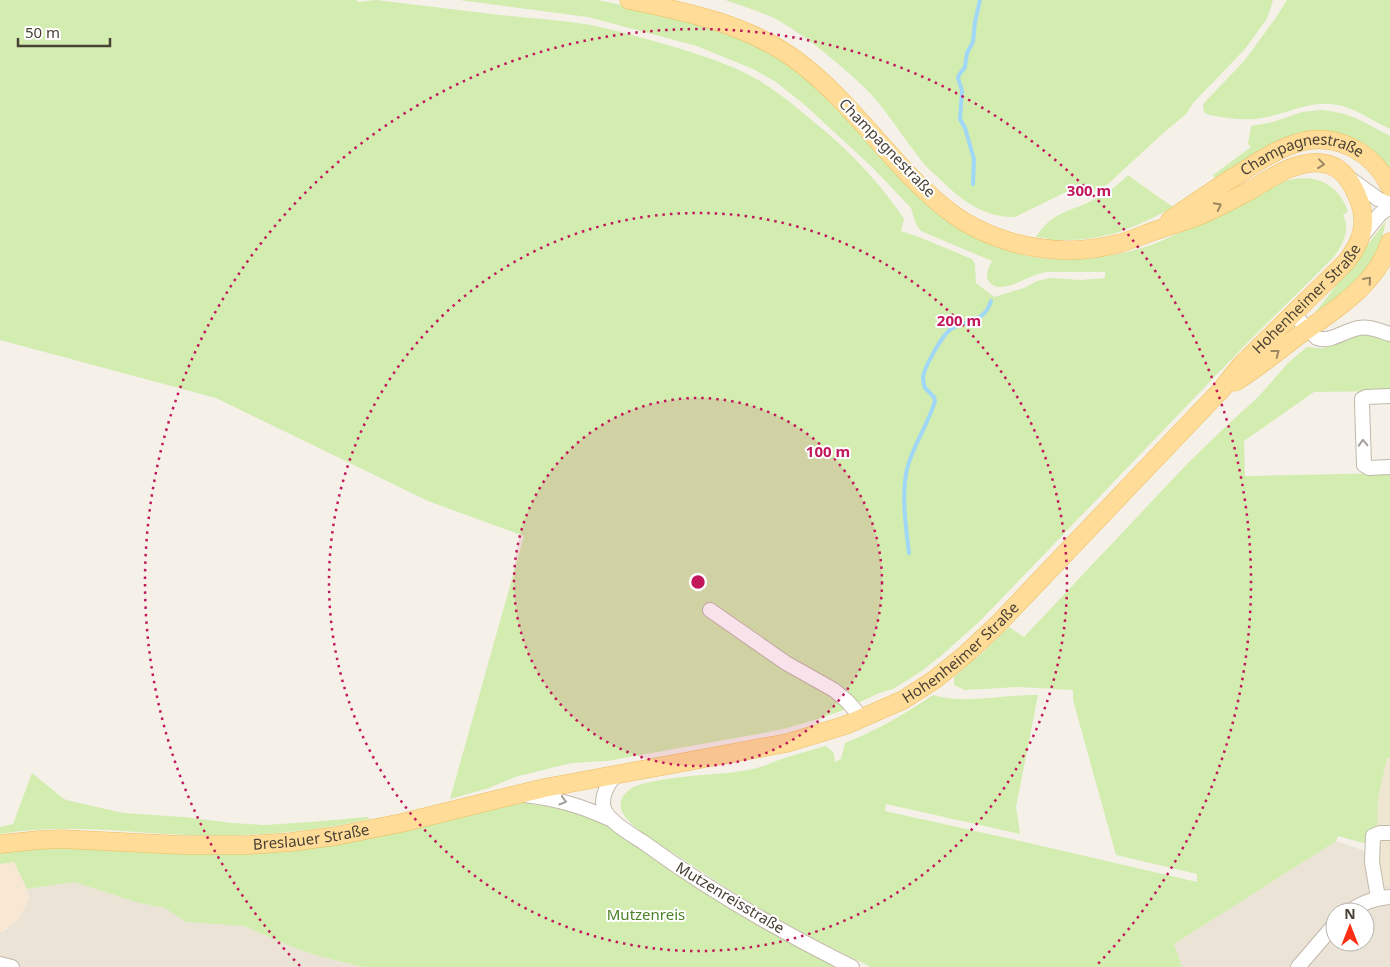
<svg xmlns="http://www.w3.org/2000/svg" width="1390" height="967" viewBox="0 0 1390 967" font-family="'Noto Sans',sans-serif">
<rect width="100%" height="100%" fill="#f5f1e9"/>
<path fill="#eae3d6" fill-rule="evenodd" d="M1390,758v209h-208l-8,-23 162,-103 32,11zM1335,912h30v30h-30z
M74,882l65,21 26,5 21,14 58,4 46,20 25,9 47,12h-362v-35l6,-2 23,-31 -2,-10z"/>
<path fill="#f8e7d3" d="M14,862l13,27 2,10 -11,22 -18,11v-68z"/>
<path fill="#efe6d2" d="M1387,757l3,1v127l-10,1 -4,-34 2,-54z"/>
<path fill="#d3ecaf" d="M0,0h357v2l19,-2c41,5 83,10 124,15 30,3 61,5 91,10 24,5 49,12 73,19 32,9 67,20 96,37 24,15 44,33 66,51 30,26 56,54 78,87l-3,12 18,6 53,22 3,5 1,19 18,14 30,-9 13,-7 14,-3 30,2 24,-2v-6h-59c-16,3 -30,14 -45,15 -7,1 -14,-5 -14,-11 0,-5 3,-11 5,-15l-71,-30 -5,-7 -5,-16 -38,-40 -67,-62 -30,-24 -23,-13 -56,-23 -109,-29 -129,-17h139l93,20 60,22 49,30 180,167c14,7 28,13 43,16 38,9 92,3 128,-10 23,-9 45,-20 66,-31 21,-11 42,-21 62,-31 30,-11 57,-4 69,28l-5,4c8,14 -1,31 -10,43l-84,83 -270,281 -37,33 -22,17 -27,17 -14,4 -38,18 -23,8 -31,9 -29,6 -151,27 -36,2 -56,14 -26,11 -39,11 74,-263 -96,-35 -212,-103 -216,-58z
M725,0h548l-4,13 -3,7 -21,29 -52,54 -7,11 -26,22 -52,48 -11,7 -14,-1 -19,3 -49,24c-32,1 -57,-19 -78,-41 -6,-5 -12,-10 -16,-16 -20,-25 -36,-53 -59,-75 -25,-23 -55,-48 -84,-65 -16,-8 -36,-14 -53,-20z
M1287,0h103v129c-17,-8 -33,-20 -52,-24 -26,-5 -47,7 -71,12 -20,5 -38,1 -58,-2l-5,-3 -1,-6 1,-3 41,-43 30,-41z
M1322,110c31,3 42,13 68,26v33c-22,-25 -52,-43 -87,-36l-87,47 -3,-5 38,-28 -3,-3 3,-18 22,-4 29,-10z
M1128,175l12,9 33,23c-45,25 -73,35 -125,33l-2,-2 -10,-1c18,-28 35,-24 61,-39 12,-6 22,-14 31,-23z
M1386,221l-7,30 -15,27 -53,40z
M1360,334h8l22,6v51l-76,1 -70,49 1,35 145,-3v285h-3l-9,40 -1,33 -9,10 -5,2 -25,-7 -2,5 -162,103 8,23h-311l-51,-25 -64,-35 -112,-73c-10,-8 -32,-23 -20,-39 9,-12 29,-13 43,-16 28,-5 57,-4 86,-10 10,-2 19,-7 29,-10 14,-5 29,-9 44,-13l8,7 1,9 6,-3 4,-16c31,-12 60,-29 88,-48 32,10 72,-1 105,0l-22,112 4,27 -134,-30 -1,7 122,27 190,44v-8l-81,-19 -43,-155v-10l-54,-3 -54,3 -11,-5v-8l28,-24 27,-26 15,10 163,-173 35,-34 36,-33 32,-36 17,-14c5,0 11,2 16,1 13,-3 24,-12 37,-14z
M32,773l32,26 6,2 53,12 60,4 50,6 31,2 47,-3 56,-5 3,2c-60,14 -124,18 -185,16 -61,-3 -124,-12 -185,-1v-7l13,-3z
M520,803h21l38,9 32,15 228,140h-477l-47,-12 -25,-9 -46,-20 -58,-4 -21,-14 -26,-5 -65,-21 -47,7 -13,-27 -14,2v-13l39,-5 158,5z"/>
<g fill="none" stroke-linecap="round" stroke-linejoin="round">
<path stroke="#a1d7f6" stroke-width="4" d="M973,184l1,-25 -9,-31 -5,-9 2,-28 -4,-13 1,-3 6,-8 2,-14 6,-11 2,-20 5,-22
M909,553c-3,-27 -8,-56 -2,-84 6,-24 21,-44 28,-68l-1,-4 -9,-9c-1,-3 -2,-8 -2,-11 2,-11 19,-42 28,-48 16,-9 34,-7 40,-28"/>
<g stroke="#c2b8aa" stroke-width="16">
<path id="minor" d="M1349,178l29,21 12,5
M1362,236l18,-22 10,-7
M1293,314l24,24c14,5 28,-8 42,-10 10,-2 21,3 31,6
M1390,396l-24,1 -4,2v3l2,63 5,3 21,-1
M710,610l76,53 48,27 13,11 15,17
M618,774c-10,7 -19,25 -13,37 6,12 27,24 38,31 66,48 136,89 209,125
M525,795c33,4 57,11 87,25
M1378,898l-6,-36 1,-26 7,-3h10
M1349,912c12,-9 26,-14 41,-15
M0,964l12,3
M1298,967l37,-43"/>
</g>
<g stroke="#edbc5f" stroke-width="19">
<g id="major">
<path id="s1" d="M1170,220c21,-15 42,-29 64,-43 19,-12 39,-26 60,-33 39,-14 79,7 96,43"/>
<path d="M1235,382c21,-13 40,-28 59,-43 36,-26 82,-52 96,-97"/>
<path id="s2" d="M0,844l39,-4 22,-1 121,6h67l42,-3 45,-6 65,-13 143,-35 243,-45 59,-18 57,-25 31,-20 31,-25 33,-31 223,-234 20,-25 105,-103c14,-18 22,-36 14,-59 -7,-19 -17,-38 -39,-40 -26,-3 -51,16 -72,28 -15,8 -30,16 -46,23 -13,6 -29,10 -43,15 -13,4 -26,10 -39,14 -23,6 -49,9 -73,6 -33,-3 -67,-15 -94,-34 -60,-44 -98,-111 -158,-155 -49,-36 -109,-48 -167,-60"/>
</g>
</g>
<use href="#minor" stroke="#fff" stroke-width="14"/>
<use href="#major" stroke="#ffdd98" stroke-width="18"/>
</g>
<defs><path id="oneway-chevron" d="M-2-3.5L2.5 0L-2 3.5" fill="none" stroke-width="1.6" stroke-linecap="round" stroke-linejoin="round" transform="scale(1.25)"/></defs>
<g stroke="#9b8762">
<use href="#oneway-chevron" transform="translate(1321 164) rotate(7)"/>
<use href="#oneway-chevron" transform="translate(1218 206) rotate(-27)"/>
<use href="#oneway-chevron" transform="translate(1368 280) rotate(-49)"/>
<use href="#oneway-chevron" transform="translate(1276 353) rotate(-37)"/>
</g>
<g stroke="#a4a09a">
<use href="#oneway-chevron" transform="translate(1363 443) rotate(-92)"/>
<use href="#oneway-chevron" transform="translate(563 801) rotate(16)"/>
</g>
<circle cx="698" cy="582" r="184" fill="#c2185b" fill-opacity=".12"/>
<g fill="none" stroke="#c2185b" stroke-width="2.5" stroke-dasharray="2.5 5">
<circle cx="698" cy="582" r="184"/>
<circle cx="698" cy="582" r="369"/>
<path d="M300 966A553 553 0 1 1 1096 966"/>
</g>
<g text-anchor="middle" stroke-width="4" stroke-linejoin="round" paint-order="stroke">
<g font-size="15" fill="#4a4136" stroke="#fff">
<text transform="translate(887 148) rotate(46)" y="5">Champagnestraße</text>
<text dy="5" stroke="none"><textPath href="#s1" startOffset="152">Champagnestraße</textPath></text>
<text dy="5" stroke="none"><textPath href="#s2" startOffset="1492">Hohenheimer Straße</textPath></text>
<text dy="5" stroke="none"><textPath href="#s2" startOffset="996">Hohenheimer Straße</textPath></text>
<text dy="5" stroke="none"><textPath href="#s2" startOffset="312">Breslauer Straße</textPath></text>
<text transform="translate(730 898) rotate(31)" y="5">Mutzenreisstraße</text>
</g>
<g font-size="15" fill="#4b8124" stroke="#fff">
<text x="646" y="920">Mutzenreis</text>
</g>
</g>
<circle cx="698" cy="582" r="8" fill="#c2185b" stroke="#fff" stroke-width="2.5"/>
<g font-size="15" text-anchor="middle" font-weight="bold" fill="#c2185b" stroke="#fff" stroke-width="4" stroke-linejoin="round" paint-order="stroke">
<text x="1089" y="196">300 m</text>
<text x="959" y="326">200 m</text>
<text x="828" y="457">100 m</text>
</g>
<g transform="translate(1350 927)"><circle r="24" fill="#ffffff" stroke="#b7b3af"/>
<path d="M0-4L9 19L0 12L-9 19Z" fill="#ff2f16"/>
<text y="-8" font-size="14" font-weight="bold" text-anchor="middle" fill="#4a4136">N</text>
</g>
<path d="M18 38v8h92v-8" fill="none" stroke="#4a4136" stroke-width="2.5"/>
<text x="25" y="38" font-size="15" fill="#4a4136" stroke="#ffffff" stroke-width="4" paint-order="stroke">50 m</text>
</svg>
